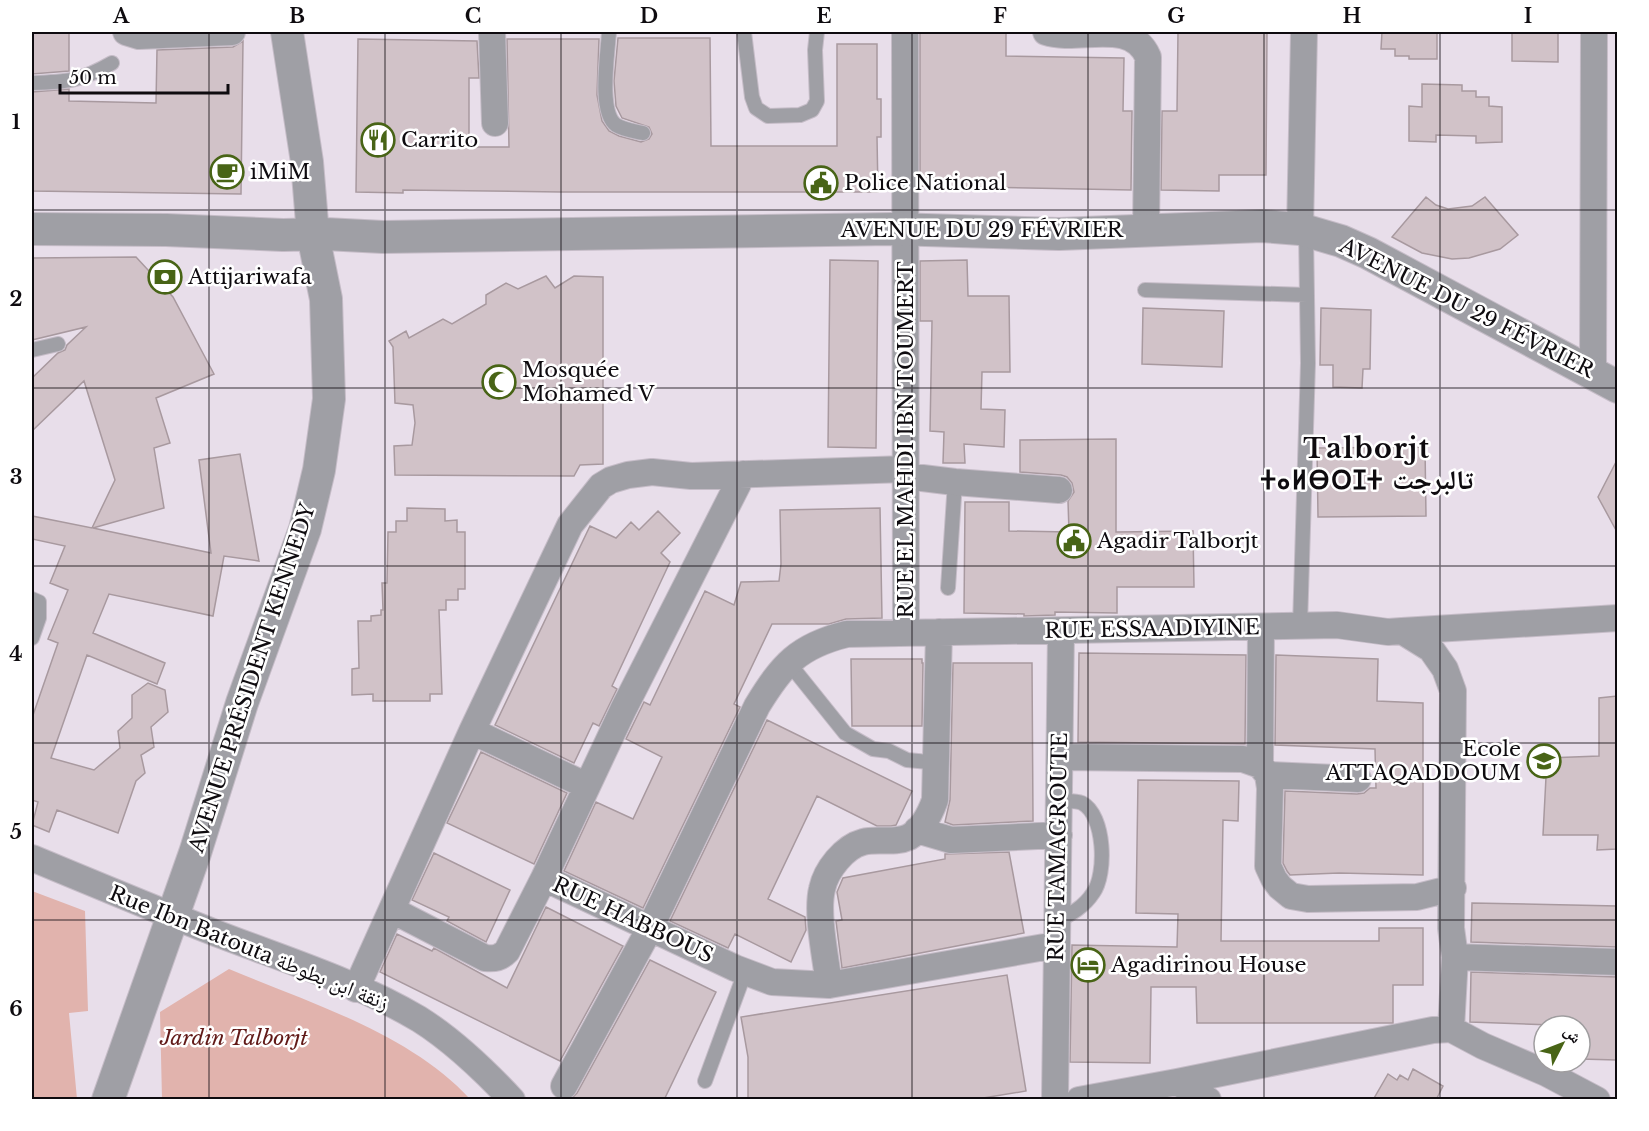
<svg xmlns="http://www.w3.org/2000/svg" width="1649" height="1131" viewBox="0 0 1649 1131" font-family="'Libre Baskerville','Noto Naskh Arabic','Noto Sans Tifinagh',serif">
<rect width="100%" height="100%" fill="#e8deea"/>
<path fill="#e1b3ad" d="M32,891l53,20 3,100 -19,2 8,86h-45z
M229,969c79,33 182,65 241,130h-308l-2,-87z"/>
<path fill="#d1c2c8" stroke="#a8999f" stroke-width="1.5" d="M32,32h37v39l-37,3z
M920,32h86v24l118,2 -1,53h9l-1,79 -211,-4z
M1178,32h89l-1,143h-47v16l-58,-1 1,-79h15z
M1382,32h55v27h-28v-3h-14v-7h-14z
M1512,32h46v30l-46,-1z
M618,38h92l1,108h126v-102h40v55h4v38h-4l1,55h-317l-158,-2v3l-47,-1 2,-153 119,2 2,37h-10v69h40l-2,-108h92l-2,56 5,26 7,10 10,5 22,6 8,-3 3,-5 -3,-7 -27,-9 -6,-12 -2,-25z
M243,41l-2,153 -209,-3v-99l37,-3v12l87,2 1,-53 76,-3z
M1422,84l40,1v6h14v6h13v9l13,1v35l-26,1v-7l-40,-1v7l-27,-1v-35l13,1z
M1426,197l10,8 12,4 24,-3 13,-9 33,38 -18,14 -31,9 -17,1 -30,-6 -30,-16z
M136,257l37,40 41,77 -58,24 14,45 -16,5 10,60 -71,20 118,25 -12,-93 41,-6 19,107 -35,-5 -11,60 -104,-22 -16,39 72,30 -8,21 -70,-29 -36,103 43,12 26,-22 -2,-17 14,-13v-23l16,-12 17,7 3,22 -17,15 3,20 -13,8 4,18 -9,8 -18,52 -61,-23 -8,22 -17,-7 6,-23 -6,-2v-82l26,-75 -10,-4 20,-49 -18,-7 15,-37 -33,-7v-23l60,12 23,-48 -31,-99 -52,50v-53l26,-25 7,-3 2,-5 19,-18 -54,13v-82z
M830,260l48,1 -2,187 -48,-1z
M967,260l1,36h41l1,76h-28l-1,37 24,1 -1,37 -40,-3 1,19h-22l1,-31 -14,-1 2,-110h-12v-60z
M546,276l9,12 19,-12 29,1v187l-23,1 -6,11 -179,-1 -1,-29 18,-1 3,-22 -2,-18 -18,-2 -2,-56 -4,-6 17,-10 3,7 34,-19 9,5 34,-20v-9l20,-12 12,6z
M1143,308l81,3 -2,56 -80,-3z
M1321,308l50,2 -1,59h-7l-1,19 -29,-1v-22h-13z
M1116,439v93l77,-1 1,56h-77v26l-62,-1v3l-31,1v-2l-60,-1 1,-111h44v29l60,1 -1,-31 6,-9 -2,-9 -5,-6 -6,-2 -41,-3v-32z
M1425,447l1,69 -108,1 -1,-69z
M1617,460v72l-19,-35z
M407,508l38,1v12l12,-1v12h8v57h-7v11h-12v10h-7l3,84h-12v7h-57v-7l-21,1v-26l7,-1 -1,-47h13v-5l10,-1v-5h2l-1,-27h5l1,-51h8v-11h11z
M880,508l2,110 -36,1 -17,5h-57l-38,80 6,3 -97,201 -79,-37 32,-69 37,17 29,-62 -36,-18 18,-37 6,3 55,-114 29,14 7,-23 38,-1 2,-17 -1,-54z
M658,511l22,22 -19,20 9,9 -58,124 5,3 -18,37 -6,-3 -19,40 -79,-38 95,-199 26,12 15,-16 8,8z
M1079,653l167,2 -1,89 -167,-2z
M1276,655l102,4 -1,42 46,2v172l-84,-2 -49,2 -3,-4 -4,-8 2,-72 72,3 7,-1 6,-5h6l-1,-39 -100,-4z
M851,659h71v4h1l-1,63h-70z
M953,663h79l1,158 -80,4 -8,-3 5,-22z
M1617,696v153l-20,1 1,-15h-55l4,-77 52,-2v-58z
M767,720l145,71 -16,34 -5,1h-14l-60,-30 -49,103 37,18 1,13 -15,32 -56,-28 -7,14 -58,-27z
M481,752l86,41 -33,71 -87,-41z
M1138,780l101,1 -1,40 -15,-1 -2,121h158v-13h44v57h-30v38h-196l-1,-36h-45l-1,76 -80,-1 2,-117 105,2 1,-33 -42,-1z
M1009,852l15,81 -182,35 -6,-47 6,-1 -5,-28 6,-14 102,-19v-5z
M434,853l76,37 -24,52 -39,-21 2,-4 -37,-17z
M1472,903l145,3v41l-146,-5z
M546,907l77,39 -63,115 -180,-89 17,-38 35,17 2,-3 73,40z
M650,960l66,32 -52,108h-94l7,-7z
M1471,972l146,5v83l-37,-1v-33l-110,-4z
M1007,975l19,116 -55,9h-223v-43l-7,-40z
M1413,1069l30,17 -6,12 3,2h-67l15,-26 9,6 3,-5 8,5z"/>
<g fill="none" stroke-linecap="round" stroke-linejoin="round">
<g stroke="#c5bcc7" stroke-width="16">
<path id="service" d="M609,32c-1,20 -11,80 7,93 8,5 18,6 27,8
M744,32l8,65 4,11 12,8 32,-1 12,-5 5,-9 -2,-51 2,-18
M32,83c35,-1 49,-2 80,-20
M1145,290l162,5
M32,350l26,-6
M948,588l7,-106
M32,599l7,3v16l-7,20
M1300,626l8,-263 -2,-132
M788,662l57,71 28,16 16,2 18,9 22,2 8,-3
M1057,921c14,-7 27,-14 36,-28 14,-19 12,-78 -11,-90 -7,-3 -15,-2 -23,-2
M705,1081l40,-109"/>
</g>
<g stroke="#c5bcc7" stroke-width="28">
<path id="minor" d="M126,32l13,4 93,-4
M492,32l3,91
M905,32l1,601
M1046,32c32,11 85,-15 102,25l-2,173
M1300,229l4,-197
M1593,373l1,-341
M743,474l-120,236 -79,168 191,90 37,14 57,3 227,-40
M906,476l49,6 104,8
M1402,631l216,-13
M472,731l115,55
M1060,757l183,2 17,6 8,10 2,13 -2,78 6,13 6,8 11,9 17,3 109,-2 36,-9
M1260,765l1,-138
M1268,775l90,4
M917,830l34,10 108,-5
M32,858c60,25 120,50 181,74 69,27 142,49 206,87 35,22 65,51 93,81
M392,910l93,48c10,1 15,0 22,-7l37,-73
M1455,957l163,5
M829,985c-3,-26 -13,-71 -7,-96 4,-19 22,-42 41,-47 15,-4 31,2 46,-5 14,-8 21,-23 26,-37l4,-168
M356,989l116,-258 98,-206 31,-39 10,-6 17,-5 24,-3 39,4 215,-7
M1177,1082l31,18
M564,1086l86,-158 107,-222c25,-41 41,-60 90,-72l490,-9 51,7 14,-1 29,18 14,20 8,22 -2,237 4,29 -4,72
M1055,1100l6,-469
M1079,1100l98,-18 256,-52 18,-1 32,17 63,27 51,27"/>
</g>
<g stroke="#c5bcc7" stroke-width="34">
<path id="tertiary" d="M32,229l134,1 117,5 42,-1 58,3 509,-8 167,5 203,-8 38,3 41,12 27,12 250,134
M108,1100l87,-247 47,-150 63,-174 14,-59 10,-71 -3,-100 -13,-64 -6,-73 -20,-130"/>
</g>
<use href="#service" stroke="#9f9fa5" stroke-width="14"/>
<use href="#minor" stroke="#9f9fa5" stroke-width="26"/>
<use href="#tertiary" stroke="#9f9fa5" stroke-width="32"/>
</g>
<path fill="none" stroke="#0e0b0f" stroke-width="1.5" stroke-opacity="0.55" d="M209,32v1068M385,32v1068M561,32v1068M737,32v1068M912,32v1068M1088,32v1068M1264,32v1068M1440,32v1068M32,210h1586M32,388h1586M32,566h1586M32,743h1586M32,920h1586"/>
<defs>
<g id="restaurant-ring" transform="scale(1.725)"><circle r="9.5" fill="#fff" stroke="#486416" stroke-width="1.5"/><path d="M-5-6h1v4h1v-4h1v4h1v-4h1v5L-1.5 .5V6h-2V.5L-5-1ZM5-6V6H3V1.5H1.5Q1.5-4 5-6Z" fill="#486416"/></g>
<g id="cafe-ring" transform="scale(1.725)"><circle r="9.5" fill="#fff" stroke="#486416" stroke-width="1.5"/><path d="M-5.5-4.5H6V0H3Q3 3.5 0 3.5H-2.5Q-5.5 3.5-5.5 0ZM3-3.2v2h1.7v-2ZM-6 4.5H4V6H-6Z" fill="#486416"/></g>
<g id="civic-ring" transform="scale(1.725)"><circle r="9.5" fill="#fff" stroke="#486416" stroke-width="1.5"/><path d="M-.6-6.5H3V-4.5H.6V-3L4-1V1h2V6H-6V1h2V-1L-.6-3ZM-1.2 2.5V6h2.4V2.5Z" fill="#486416"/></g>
<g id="bank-ring" transform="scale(1.725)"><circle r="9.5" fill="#fff" stroke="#486416" stroke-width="1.5"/><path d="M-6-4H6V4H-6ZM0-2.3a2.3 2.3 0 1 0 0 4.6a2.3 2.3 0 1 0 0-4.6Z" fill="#486416"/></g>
<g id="mosque-ring" transform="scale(1.725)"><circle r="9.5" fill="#fff" stroke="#486416" stroke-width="1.5"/><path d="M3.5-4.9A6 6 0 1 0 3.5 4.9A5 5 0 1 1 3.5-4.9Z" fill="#486416"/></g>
<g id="school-ring" transform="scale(1.725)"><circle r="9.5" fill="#fff" stroke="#486416" stroke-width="1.5"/><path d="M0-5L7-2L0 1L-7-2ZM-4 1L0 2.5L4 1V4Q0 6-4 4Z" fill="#486416"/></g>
<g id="hotel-ring" transform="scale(1.725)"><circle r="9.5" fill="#fff" stroke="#486416" stroke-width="1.5"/><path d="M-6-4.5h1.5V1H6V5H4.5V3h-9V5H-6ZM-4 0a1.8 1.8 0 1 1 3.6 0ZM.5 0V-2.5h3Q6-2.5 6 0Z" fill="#486416"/></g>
</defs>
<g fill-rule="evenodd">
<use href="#restaurant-ring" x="378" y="140"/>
<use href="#cafe-ring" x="227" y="172"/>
<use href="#civic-ring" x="821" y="183"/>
<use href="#bank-ring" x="165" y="277"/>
<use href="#mosque-ring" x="499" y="382"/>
<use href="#civic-ring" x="1074" y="541"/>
<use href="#school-ring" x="1544" y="761"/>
<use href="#hotel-ring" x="1088" y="965"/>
</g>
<g text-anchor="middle" stroke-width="5" stroke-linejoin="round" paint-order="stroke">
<g font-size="21" fill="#0e0b0f" stroke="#fff" text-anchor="start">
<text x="401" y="147">Carrito</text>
<text x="250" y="179">iMiM</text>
<text x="844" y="190">Police National</text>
<text x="188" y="284">Attijariwafa</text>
<text x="522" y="377">Mosquée<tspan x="522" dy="24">Mohamed V</tspan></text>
<text x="1097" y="548">Agadir Talborjt</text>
<text x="1521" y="756" text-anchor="end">Ecole<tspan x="1521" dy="24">ATTAQADDOUM</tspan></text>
<text x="1111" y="972">Agadirinou House</text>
</g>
<g font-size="21" fill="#0e0b0f" stroke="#fff">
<text x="982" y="237">AVENUE DU 29 FÉVRIER</text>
<text transform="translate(1467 308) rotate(27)" y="7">AVENUE DU 29 FÉVRIER</text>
<text transform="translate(906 440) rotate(-90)" y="7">RUE EL MAHDI IBN TOUMERT</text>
<text transform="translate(1152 629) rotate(-1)" y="7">RUE ESSAADIYINE</text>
<text transform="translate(252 678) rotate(-72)" y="7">AVENUE PRÉSIDENT KENNEDY</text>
<text transform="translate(1058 847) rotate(-89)" y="7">RUE TAMAGROUTE</text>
<text transform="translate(633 920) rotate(25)" y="7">RUE HABBOUS</text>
<text transform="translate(249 948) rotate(22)" y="7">Rue Ibn Batouta زنقة ابن بطوطة</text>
</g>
<g font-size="21" font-style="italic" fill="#611917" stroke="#fff">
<text x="234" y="1045">Jardin Talborjt</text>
</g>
<g font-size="27" font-weight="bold" letter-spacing="1.5" fill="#0e0b0f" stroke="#fff">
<text x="1367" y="458">Talborjt<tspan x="1367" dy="31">ⵜⴰⵍⴱⵔⵊⵜ تالبرجت</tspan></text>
</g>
</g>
<rect width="1649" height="1131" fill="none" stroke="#ffffff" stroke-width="66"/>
<g transform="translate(1562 1044) rotate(48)"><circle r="28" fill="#ffffff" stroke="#9f9d9f" stroke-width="1.5"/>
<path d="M0-4.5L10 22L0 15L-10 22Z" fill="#486416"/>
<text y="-9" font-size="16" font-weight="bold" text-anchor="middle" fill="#0e0b0f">ش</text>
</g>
<path d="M60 84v9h168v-9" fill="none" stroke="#0e0b0f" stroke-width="3"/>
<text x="69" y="84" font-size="18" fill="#0e0b0f" stroke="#ffffff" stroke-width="4.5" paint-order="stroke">50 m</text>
<rect x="33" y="33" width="1583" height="1065" fill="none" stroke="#0e0b0f" stroke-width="2"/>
<g font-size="20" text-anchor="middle" font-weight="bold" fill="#0e0b0f">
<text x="121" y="23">A</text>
<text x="297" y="23">B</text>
<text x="473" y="23">C</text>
<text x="649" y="23">D</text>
<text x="824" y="23">E</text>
<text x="1000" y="23">F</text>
<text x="1176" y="23">G</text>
<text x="1352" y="23">H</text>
<text x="1528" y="23">I</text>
<text x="16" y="129">1</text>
<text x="16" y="306">2</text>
<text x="16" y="484">3</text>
<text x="16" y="661">4</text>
<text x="16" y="839">5</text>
<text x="16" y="1016">6</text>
</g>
</svg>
